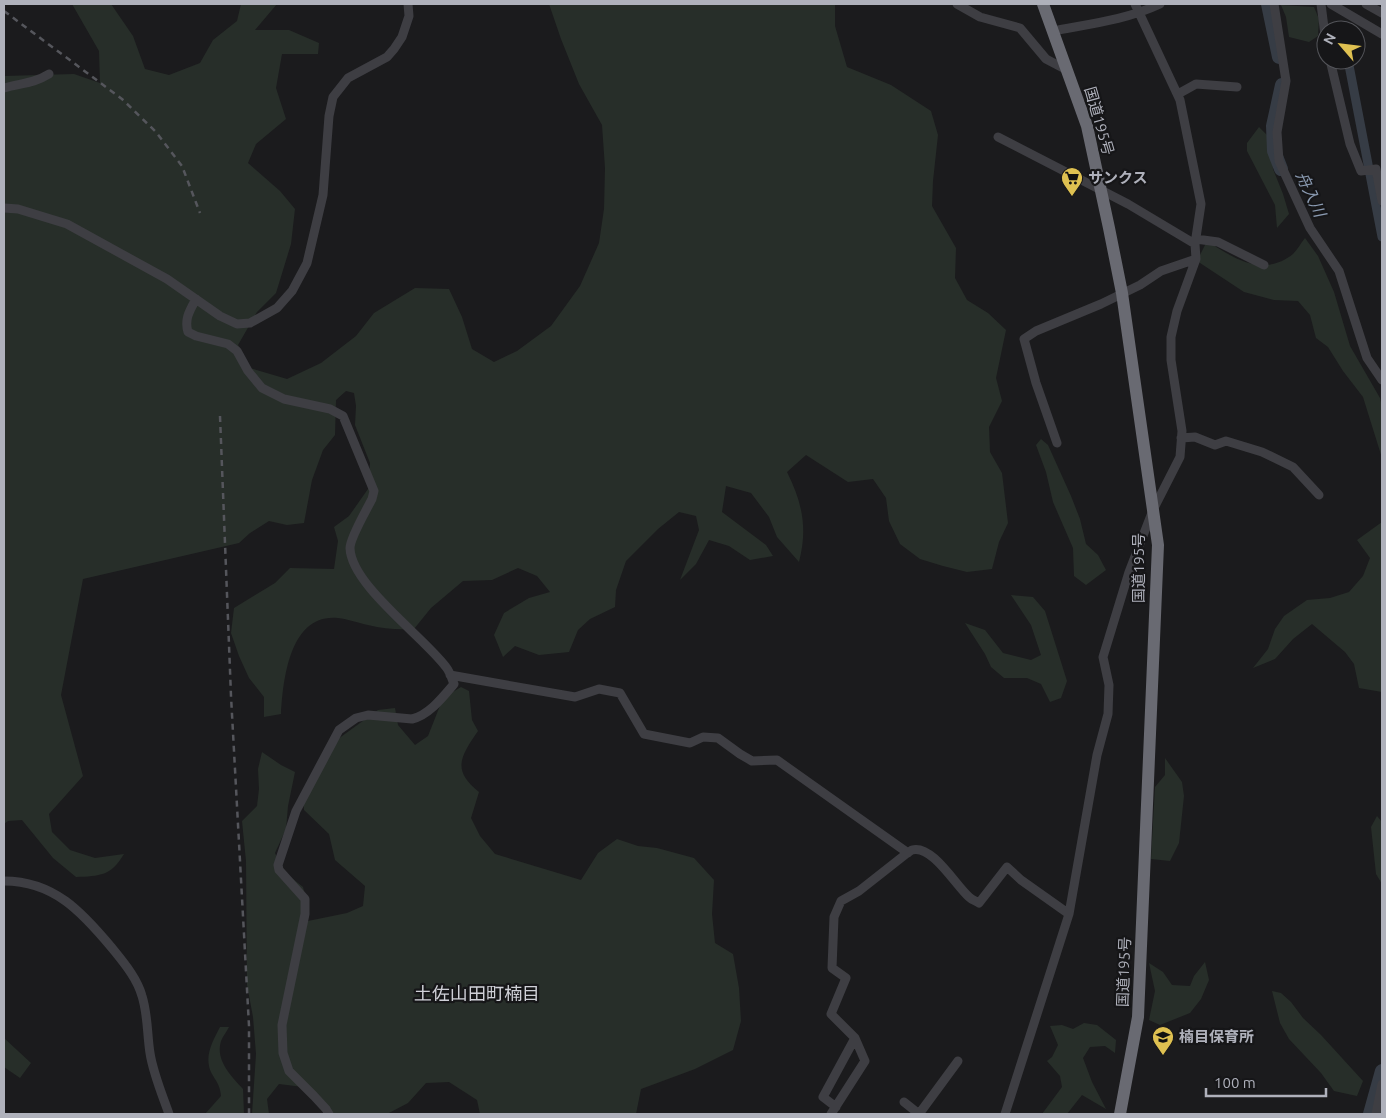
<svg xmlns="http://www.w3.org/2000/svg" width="1386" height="1118" viewBox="0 0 1386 1118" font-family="Ubuntu,'Noto Sans JP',sans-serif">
<rect width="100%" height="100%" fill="#1b1b1d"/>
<path fill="#272e29" d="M72,4h39l22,32 12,33 24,6 31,-12 13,-23 24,-19 4,-17h36l-22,26h34l30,13 -1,11h-36l-6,34 10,31 -30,25 -8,19 32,28 15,18 -4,35 -15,49 -19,19 -19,33 12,23 37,11 34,-16 35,-27 18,-23 41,-25 34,1 13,28 10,32 22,13 23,-11 34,-25 29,-40 19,-43 5,-34 1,-41 -3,-43 -23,-41 -18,-45 -12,-35h286v22l12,41 44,18 40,26 7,24 -5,46 -1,25 24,42 -1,30 12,22 21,13 18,17 -10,48 6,23 -13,26 1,25 12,21 6,50 -9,19 -7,27 -25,3 -24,-6 -23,-7 -20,-15 -11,-23 -3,-23 -13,-19 -25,3 -42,-27 -19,17c15,30 21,56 12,90l-22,-25 -8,-20 -18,-24 -25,-7 -4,26 44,33 7,11 -23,4 -21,-14 -20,-6 -13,24 -16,16 19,-50 -3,-14 -17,-4 -21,17 -32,32 -10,29 -1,17 -25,12 -12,11 -9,22 -30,3 -24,-9 -12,11 -9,-22 10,-22 25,-15 21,-6 -13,-16 -19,-8 -26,12 -29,1 -32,27 -17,21c-16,1 -30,0 -46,-4 -9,-2 -20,-6 -30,-7 -48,-5 -55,61 -57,96l-17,3v-20l-15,-19 -10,-22 -8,-23 3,-25 41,-25 15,-15 44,1 4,-28 -4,-14 15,-11 19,-27 2,-26 -15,-38 1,-19 -2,-13 -8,-2 -10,9 -1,35 -12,15 -11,30 -8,43 -17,2 -18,-4 -19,12 -11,10 -156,36 -22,116 22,81 -34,38 3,18 18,18 25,8 29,-4c-13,22 -24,22 -48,23l-23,-19 -31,-38 -14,1 -4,3v-748l70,-2 26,9 -1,-32z
M1281,5l33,2 5,12 -1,17 -9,6 -20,-5 -3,-20z
M1259,127l9,9 4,13 1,20 10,25 6,20 -12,14 -2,-23 -28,-54v-8z
M1305,238l13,18 16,36 16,54 30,52 2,9v51l-19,-61 -20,-26 -15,-24 -12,-9 -6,-23 -12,-14 -24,-1 -30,-8 -47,-31 10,-20c26,17 56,37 86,13 4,-4 8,-11 12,-16z
M1041,439l7,6 23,51 9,23 6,25 12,11 8,15 -20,15 -12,-9 -1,-28 -20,-46 -7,-30 -10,-27z
M1382,522v170l-23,-4 -5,-24 -9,-12 -33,-28 -19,15 -18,20 -22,9 15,-19 7,-20 9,-13 23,-16 23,-2 19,-6 14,-16 7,-18 -13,-18z
M1011,595l22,2 12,14 22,70 -6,17 -11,4 -9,-18 -14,-6h-23l-13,-11 -6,-13 -20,-31 20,7 18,23 28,7 10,-5 -10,-30z
M461,687l8,4 3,29 6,11c-17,25 -27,39 1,61l-8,26 9,18 15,18 86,26 17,-27 19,-14 21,7 19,2 37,10 20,22 -2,34 3,29 18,11 6,34 2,33 -8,29 -38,19 -54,20 -5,25h-156l-3,-14 -28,-18 -23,1 -18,20 -21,11h-58l-26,-27 -24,-3 -12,15 2,15h-17l4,-60 -3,-37 -6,-32 -1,-124 -4,-40 15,-15 2,-17 -1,-20 4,-17 19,13 14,7 -7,34 -2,23 -11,24 9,19 19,15 5,20v14l39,-8 16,-7 2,-20 -30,-26 -6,-26 -25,-24 -1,-12 35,-59 40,-29 17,-2 3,17 17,20 13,-9 15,-38z
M1165,758l17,24 2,14 -5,47 -9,18 -19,-2 4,-72 10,-12z
M1377,816l5,6v62l-6,-10 -5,-47z
M1205,962l4,18 -8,19 -11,14 -30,12 -11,-5 6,-29 -6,-28 14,9 9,13 18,1 4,-10z
M1272,991l9,2 10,9 12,16 18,17 42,46 -6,15 -23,-5 -13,-18 -32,-34 -9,-16z
M1084,1023l13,2 19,15 -1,13 -10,-7 -15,1 -7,11 9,24 14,27 -24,-14 -15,19h-25l20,-27 -2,-11 -13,-15 5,-4 6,-12 -8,-19 12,-1 11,4z
M220,1027h9c-2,4 -6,9 -8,14 -6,19 10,35 22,48l1,25h-39l16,-18c-1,-15 -10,-19 -12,-30 -3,-14 5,-27 11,-39z
M4,1038l27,25 -11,15 -16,-11z"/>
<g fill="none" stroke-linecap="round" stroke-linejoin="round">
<path stroke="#363c45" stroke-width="9" d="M1348,60l34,177"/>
<path stroke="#363c45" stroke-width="14" d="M1268,4l11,53
M1281,169l-7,-18 -1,-25 9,-41
M1370,1114l12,-43"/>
<path stroke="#3e3e43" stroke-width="9" d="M957,4l23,13 40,11 26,31 21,11
M1274,4l12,77 -9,51 2,29 31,67 29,43 28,87 15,22
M1321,4l5,39
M1331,4l51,30
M1366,4l16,9
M1053,31c36,-7 73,-11 107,-27
M1330,60l20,84 11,27 15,-2 6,32
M4,88c16,-5 29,-4 45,-14
M1178,94l18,-10 41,3
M998,137l130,67 67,40
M4,208l14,1 49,15 100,55 53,37 17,8 13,-1 27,-15 15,-17 15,-28 16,-68 6,-79 4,-19 15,-19 39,-21 7,-8 8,-12 7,-21 -1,-12
M1196,239l22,3 46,23
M196,299c-6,11 -12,20 -8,33l8,4 32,8 9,7 11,20 14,17 22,11 46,10 13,7 31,75 -2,8c-5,10 -22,39 -22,49 1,37 74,89 96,119 4,5 6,12 8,17 -11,13 -25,31 -42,35l-44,-4 -12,3 -17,12 -43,81 -18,54 1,5 26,29v15l-23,111 1,28 6,18 25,25 12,13 3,5
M1181,438l14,-1 20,8 11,-4 36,11 31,15 26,28
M1057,443l-21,-60 -12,-44 12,-8 65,-27 39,-19 21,-14 35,-12
M450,675l125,22 24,-8 21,4 24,41 46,9 13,-6 15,1 22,16 12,7 25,-1 131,93
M4,881c50,0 78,31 108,67 12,15 25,30 30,48 6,19 5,38 8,57 3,20 12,41 19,61
M904,1102l15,12
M836,1107l-13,-10 32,-59
M831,1114l34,-53 -10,-23 -24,-24 15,-36 -14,-10 2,-51 7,-16 18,-10 47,-37c2,-1 4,-3 6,-4 20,-6 44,36 57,47 3,3 7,4 10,6l28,-36 14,13 48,34
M919,1114l39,-53
M1005,1114l64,-200 28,-159 11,-41 1,-29 -6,-28 26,-85 24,-62 27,-53 2,-26 -11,-71v-23l6,-26 19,-52 -1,-15 6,-40 -21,-104 -45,-96
M1376,1114l6,-30"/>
<path stroke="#696a72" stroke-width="12" d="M1043,4l44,122 22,102 13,65 36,252 -20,472 -18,97"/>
<path stroke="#55565c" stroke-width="2.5" stroke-dasharray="6 5" stroke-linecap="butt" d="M4,11l118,88 34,33 26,34 18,47
M220,416l11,280 18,330v88"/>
</g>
<defs>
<g id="supermarket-pin" transform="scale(1.125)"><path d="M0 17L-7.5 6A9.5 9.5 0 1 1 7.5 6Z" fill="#dfc151" stroke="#161618"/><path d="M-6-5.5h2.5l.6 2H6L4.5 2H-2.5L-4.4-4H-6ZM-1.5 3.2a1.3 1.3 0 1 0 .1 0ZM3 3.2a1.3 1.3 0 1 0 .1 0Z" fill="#111"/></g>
<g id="school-pin" transform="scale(1.125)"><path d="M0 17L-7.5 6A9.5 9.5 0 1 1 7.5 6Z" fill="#dfc151" stroke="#161618"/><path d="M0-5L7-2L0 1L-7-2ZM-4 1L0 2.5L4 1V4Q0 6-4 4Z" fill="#111"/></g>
</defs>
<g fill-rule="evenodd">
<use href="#supermarket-pin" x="1072" y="178"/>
<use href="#school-pin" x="1163" y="1037"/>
</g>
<g text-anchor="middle" stroke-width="4.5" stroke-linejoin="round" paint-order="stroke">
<g font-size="15" fill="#afb1bb" stroke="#161618">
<text transform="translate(1099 121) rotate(74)" y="5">国道195号</text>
<text transform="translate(1139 568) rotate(-90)" y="5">国道195号</text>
<text transform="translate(1124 972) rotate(-88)" y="5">国道195号</text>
</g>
<g font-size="15" font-weight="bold" fill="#afb1bb" stroke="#161618" text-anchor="start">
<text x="1088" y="183">サンクス</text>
<text x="1179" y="1042">楠目保育所</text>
</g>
<g font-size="16" font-style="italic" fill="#8a9ab1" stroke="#161618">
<text transform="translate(1311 194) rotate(65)" y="6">舟入川</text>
</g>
<g font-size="18" fill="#cfd0d7" stroke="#161618">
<text x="477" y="1000">土佐山田町楠目</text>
</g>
</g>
<rect width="1386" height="1118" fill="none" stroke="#afb1bb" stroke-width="10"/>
<g transform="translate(1341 45) rotate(298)"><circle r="24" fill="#161618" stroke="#535459"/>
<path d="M0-4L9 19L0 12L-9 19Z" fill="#dfc151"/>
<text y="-8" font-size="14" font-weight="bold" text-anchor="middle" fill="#afb1bb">N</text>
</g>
<path d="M1206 1088v8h120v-8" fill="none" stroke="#afb1bb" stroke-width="2.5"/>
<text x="1214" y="1088" font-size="15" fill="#afb1bb" stroke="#161618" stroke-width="4" paint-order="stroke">100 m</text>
</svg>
